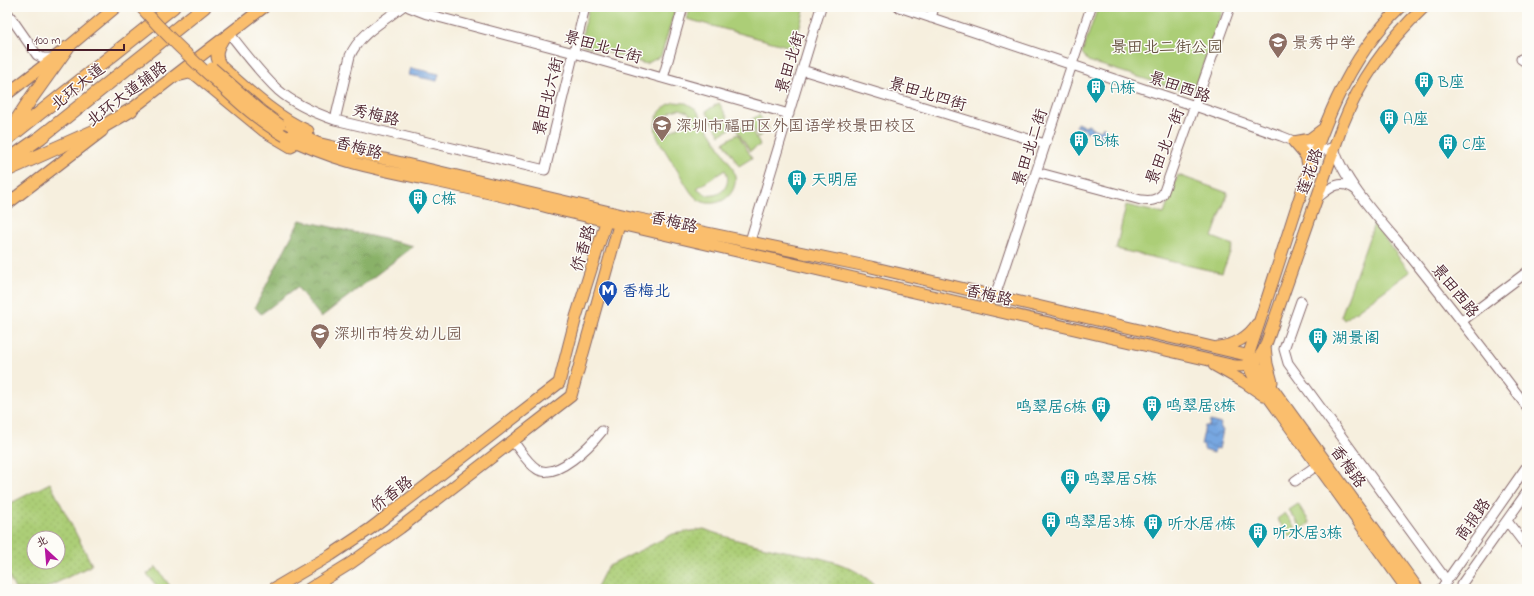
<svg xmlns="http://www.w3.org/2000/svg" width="1534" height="596" viewBox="0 0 1534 596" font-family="'Indie Flower','LXGW WenKai TC',sans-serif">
<defs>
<pattern id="grass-dots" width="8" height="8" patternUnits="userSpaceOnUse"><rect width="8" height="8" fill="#acce77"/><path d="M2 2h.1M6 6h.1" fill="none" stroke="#96b067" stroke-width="1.8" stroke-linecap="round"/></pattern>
<pattern id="forest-crowns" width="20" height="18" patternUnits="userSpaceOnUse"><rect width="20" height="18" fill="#89b168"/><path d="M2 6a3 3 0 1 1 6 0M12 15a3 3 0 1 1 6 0" fill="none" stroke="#728f56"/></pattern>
<pattern id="water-waves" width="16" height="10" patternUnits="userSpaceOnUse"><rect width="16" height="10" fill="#77a7e1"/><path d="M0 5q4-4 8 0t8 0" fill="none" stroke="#6487b7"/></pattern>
</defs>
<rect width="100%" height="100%" fill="#fdfcf7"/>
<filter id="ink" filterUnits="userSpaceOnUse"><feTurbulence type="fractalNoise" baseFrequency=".025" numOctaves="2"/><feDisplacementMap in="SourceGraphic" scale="8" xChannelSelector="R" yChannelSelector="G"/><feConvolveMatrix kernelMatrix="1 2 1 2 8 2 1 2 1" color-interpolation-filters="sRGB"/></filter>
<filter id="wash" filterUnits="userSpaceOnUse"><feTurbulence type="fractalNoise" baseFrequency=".012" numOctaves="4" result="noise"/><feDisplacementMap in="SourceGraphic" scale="16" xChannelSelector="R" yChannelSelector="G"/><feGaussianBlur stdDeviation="0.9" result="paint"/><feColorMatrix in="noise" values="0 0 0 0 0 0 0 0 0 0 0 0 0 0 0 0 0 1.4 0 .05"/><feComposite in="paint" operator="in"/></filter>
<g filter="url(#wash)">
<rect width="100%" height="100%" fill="#f6efde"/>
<path fill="url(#grass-dots)" stroke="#7b7651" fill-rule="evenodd" d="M50,483l42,82 -48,24h-29l-8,-16v-68zM34,538h24v24h-24z
M704,529c23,9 47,15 71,20 37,8 76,10 103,40h-282l11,-22 66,-33z"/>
<path fill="url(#forest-crowns)" stroke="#6a684a" d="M300,220l114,26 -93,71 -24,-30 -36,27 -6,-7z"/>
<path fill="#acce77" stroke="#7b7651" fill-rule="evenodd" d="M589,7h87l-15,49 -15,8 -66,-20z
M690,7h115l-11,41 -107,-29z
M1098,7h126l-29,81 -9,4 -98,-31 -6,-8z
M674,102l12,1 10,6 36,58c4,8 5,18 -1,26 -8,12 -27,14 -37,3 -5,-5 -8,-12 -12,-18 -8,-13 -16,-26 -24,-39 -7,-17 0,-31 16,-37zM680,109l8,3 5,6 -28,17c-6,-13 1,-24 15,-26zM725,170c8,14 -4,28 -19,25l-9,-7z
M719,103l14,24 -13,8 -14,-24z
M759,115l10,15 -11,7 -9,-16z
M747,122l13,23 -10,6 -14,-22z
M738,134l14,24 -13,8 -15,-24z
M1178,175l50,18 -16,44 21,8 -11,28 -106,-24 10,-44 38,9z
M1374,224l36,48 -66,48 -3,-4z
M1298,504l12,19 -8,6 -13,-19z
M1285,513l13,18 -8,6 -13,-18z
M156,567l14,19 -4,3h-7l-12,-15z"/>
<path fill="url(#water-waves)" stroke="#606386" d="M411,68l28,6 -2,7 -28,-6z
M1077,123l8,3 4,-1 2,3 10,3 2,-5c6,6 4,13 -4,14l1,-6 -10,-3 -3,1 -3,-3 -8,-3z
M1210,421l11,3 -1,5 3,1 -4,19 -4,-1 -1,5 -10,-3v-4l-3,-1 4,-19h4z"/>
</g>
<g filter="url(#ink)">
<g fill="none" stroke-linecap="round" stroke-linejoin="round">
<g stroke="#86686a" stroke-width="11">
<path id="minor" d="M409,7l18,7 147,39 215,61
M899,7l296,99 86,30 35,14h9l9,-3c8,34 53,81 76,109 40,50 79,100 117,151
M7,12l30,43 6,3h11
M931,18l3,-11
M230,34c15,19 30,39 48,56 16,14 37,23 57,30l210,50 40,-163
M1521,59l6,4
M802,70l243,74
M663,78l20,-71
M335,120l15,-64c9,-22 34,-35 52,-49
M1036,172l105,28c9,1 15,1 22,-6l67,-187
M1317,198c13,-10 23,-20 39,-8
M750,241l71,-234
M995,296l96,-289
M1301,301l-17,48 4,14 159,218
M1462,321l65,-49
M513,441c7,9 14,22 24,28 19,12 54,-24 65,-38
M1295,481l28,-20
M1507,521l20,26
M1461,585l66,-93
M1441,589l86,-123"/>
</g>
<g stroke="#86686a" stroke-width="13">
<path id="major" d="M1401,7c-58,54 -82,132 -106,205 -15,47 -30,94 -46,141 -2,9 0,16 5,24l153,212
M222,41c-6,9 -7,18 0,26 27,24 53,49 86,64
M177,76l12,-3 8,3 67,55 27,16
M7,94l60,-46 49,-41
M124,115l140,-108
M289,130l28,13 318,75 236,49 375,88 8,8 164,226
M285,136c46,25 96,34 145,44 42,9 84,18 125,29 226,54 453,105 680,157 15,1 24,-5 30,-19l77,-221c18,-46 46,-85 82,-119
M1294,142l16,-3 12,-9
M1294,142l12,14 3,13
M7,204l95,-73
M1218,347c15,-1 31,-10 39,-23
M1265,347l2,17 5,18
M1214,365l30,17 19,13
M273,589l58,-34 39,-26 189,-146 17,-66 30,-95 5,-4
M309,589l42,-26 49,-35 171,-132 48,-171 -2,-6"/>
</g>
<g stroke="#86686a" stroke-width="15">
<path id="highway" d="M7,135l25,-38 35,-49
M7,139l166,-132
M7,161l34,-24 163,-130
M7,170l90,-40 34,-20"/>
</g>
<use href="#minor" stroke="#fff" stroke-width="9"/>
<use href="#major" stroke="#fabe6d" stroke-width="11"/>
<use href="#highway" stroke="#fabe6d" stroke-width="13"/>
<g stroke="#86686a" stroke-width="13" stroke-linecap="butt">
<path id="major-bridge" d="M141,7c24,27 50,52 77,76 21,20 42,39 67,53
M212,68l49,43 19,14"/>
</g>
<use href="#major-bridge" stroke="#fabe6d" stroke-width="11"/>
</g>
</g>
<defs>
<g id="school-pin" transform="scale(1)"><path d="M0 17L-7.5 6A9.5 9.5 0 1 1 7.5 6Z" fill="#8d6e63" stroke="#fdfcf7"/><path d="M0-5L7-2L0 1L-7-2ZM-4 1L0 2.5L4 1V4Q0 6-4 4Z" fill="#fff"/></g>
<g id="building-pin" transform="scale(1)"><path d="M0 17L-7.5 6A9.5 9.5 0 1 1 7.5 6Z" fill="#0f9aa8" stroke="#fdfcf7"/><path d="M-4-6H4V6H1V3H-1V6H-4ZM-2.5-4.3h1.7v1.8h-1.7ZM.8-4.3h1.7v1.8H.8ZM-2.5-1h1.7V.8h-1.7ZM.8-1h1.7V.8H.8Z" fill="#fff"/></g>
<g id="metro-pin" transform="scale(1)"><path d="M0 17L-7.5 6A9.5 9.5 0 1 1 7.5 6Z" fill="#1a4fb4" stroke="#fdfcf7"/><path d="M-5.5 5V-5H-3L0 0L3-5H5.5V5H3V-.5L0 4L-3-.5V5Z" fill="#fff"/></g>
</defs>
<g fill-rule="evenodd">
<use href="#school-pin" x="1278" y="42"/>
<use href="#building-pin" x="1424" y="81"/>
<use href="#building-pin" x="1096" y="87"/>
<use href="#building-pin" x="1389" y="118"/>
<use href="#school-pin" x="662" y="125"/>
<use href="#building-pin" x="1079" y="140"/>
<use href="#building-pin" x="1448" y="143"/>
<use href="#building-pin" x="797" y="179"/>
<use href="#building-pin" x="418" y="198"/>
<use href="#metro-pin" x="608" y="290"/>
<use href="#school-pin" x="320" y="333"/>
<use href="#building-pin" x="1318" y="337"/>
<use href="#building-pin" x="1152" y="405"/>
<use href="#building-pin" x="1101" y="406"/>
<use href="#building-pin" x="1070" y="478"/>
<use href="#building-pin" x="1051" y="521"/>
<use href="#building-pin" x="1153" y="523"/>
<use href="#building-pin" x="1258" y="532"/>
</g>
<g text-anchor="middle" stroke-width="3" stroke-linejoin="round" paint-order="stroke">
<g font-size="16" fill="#785e54" stroke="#fdfcf7" text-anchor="start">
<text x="1292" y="48">景秀中学</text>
<text x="676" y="131">深圳市福田区外国语学校景田校区</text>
<text x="334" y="339">深圳市特发幼儿园</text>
</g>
<g font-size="16" fill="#4a1f2b" stroke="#fdfcf7">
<text transform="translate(603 46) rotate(16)" y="6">景田北七街</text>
<text transform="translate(789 62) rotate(-73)" y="6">景田北街</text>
<text transform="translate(77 86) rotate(-39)" y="6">北环大道</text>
<text transform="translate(1180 86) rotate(19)" y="6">景田西路</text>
<text transform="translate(126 93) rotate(-37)" y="6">北环大道辅路</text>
<text transform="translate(928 93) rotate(17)" y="6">景田北四街</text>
<text transform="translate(547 96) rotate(-76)" y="6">景田北六街</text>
<text transform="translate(376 114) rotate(13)" y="6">秀梅路</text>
<text transform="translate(1164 146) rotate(-69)" y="6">景田北一街</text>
<text transform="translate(359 147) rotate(15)" y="6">香梅路</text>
<text transform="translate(1029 147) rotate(-72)" y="6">景田北二街</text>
<text transform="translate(1309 171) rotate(-71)" y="6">莲花路</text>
<text transform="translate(674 221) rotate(13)" y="6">香梅路</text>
<text transform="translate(582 248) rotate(-73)" y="6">侨香路</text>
<text transform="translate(1456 290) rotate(51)" y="6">景田西路</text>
<text transform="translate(989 294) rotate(13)" y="6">香梅路</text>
<text transform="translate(1349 466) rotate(54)" y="6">香梅路</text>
<text transform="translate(391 493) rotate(-37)" y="6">侨香路</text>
<text transform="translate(1472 519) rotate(-55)" y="6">商报路</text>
</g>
<g font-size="16" fill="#675442" stroke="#fdfcf7">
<text x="1167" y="52">景田北二街公园</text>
</g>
<g font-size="16" fill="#0d838f" stroke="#fdfcf7" text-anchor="start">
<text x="1438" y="87">B座</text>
<text x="1110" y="93">A栋</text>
<text x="1403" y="124">A座</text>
<text x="1093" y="146">B栋</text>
<text x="1462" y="149">C座</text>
<text x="811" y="185">天明居</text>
<text x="432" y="204">C栋</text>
<text x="1332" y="343">湖景阁</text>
<text x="1166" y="411">鸣翠居8栋</text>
<text x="1087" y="412" text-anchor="end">鸣翠居6栋</text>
<text x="1084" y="484">鸣翠居5栋</text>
<text x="1065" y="527">鸣翠居3栋</text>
<text x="1167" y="529">听水居1栋</text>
<text x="1272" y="538">听水居3栋</text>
</g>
<g font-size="16" fill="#164399" stroke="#fdfcf7" text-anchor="start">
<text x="622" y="296">香梅北</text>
</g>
</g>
<rect width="1534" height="596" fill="none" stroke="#fdfcf7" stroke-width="24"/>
<g transform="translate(46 550) rotate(334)"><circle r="19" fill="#fdfcf7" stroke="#b5a4a5"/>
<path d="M0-3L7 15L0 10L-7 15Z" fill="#b5179e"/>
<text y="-6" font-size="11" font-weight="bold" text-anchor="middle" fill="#4a1f2b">北</text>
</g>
<path d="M28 44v6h96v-6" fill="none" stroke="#4a1f2b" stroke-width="2"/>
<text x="34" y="44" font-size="12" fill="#4a1f2b" stroke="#fdfcf7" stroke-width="3" paint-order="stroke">100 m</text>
</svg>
